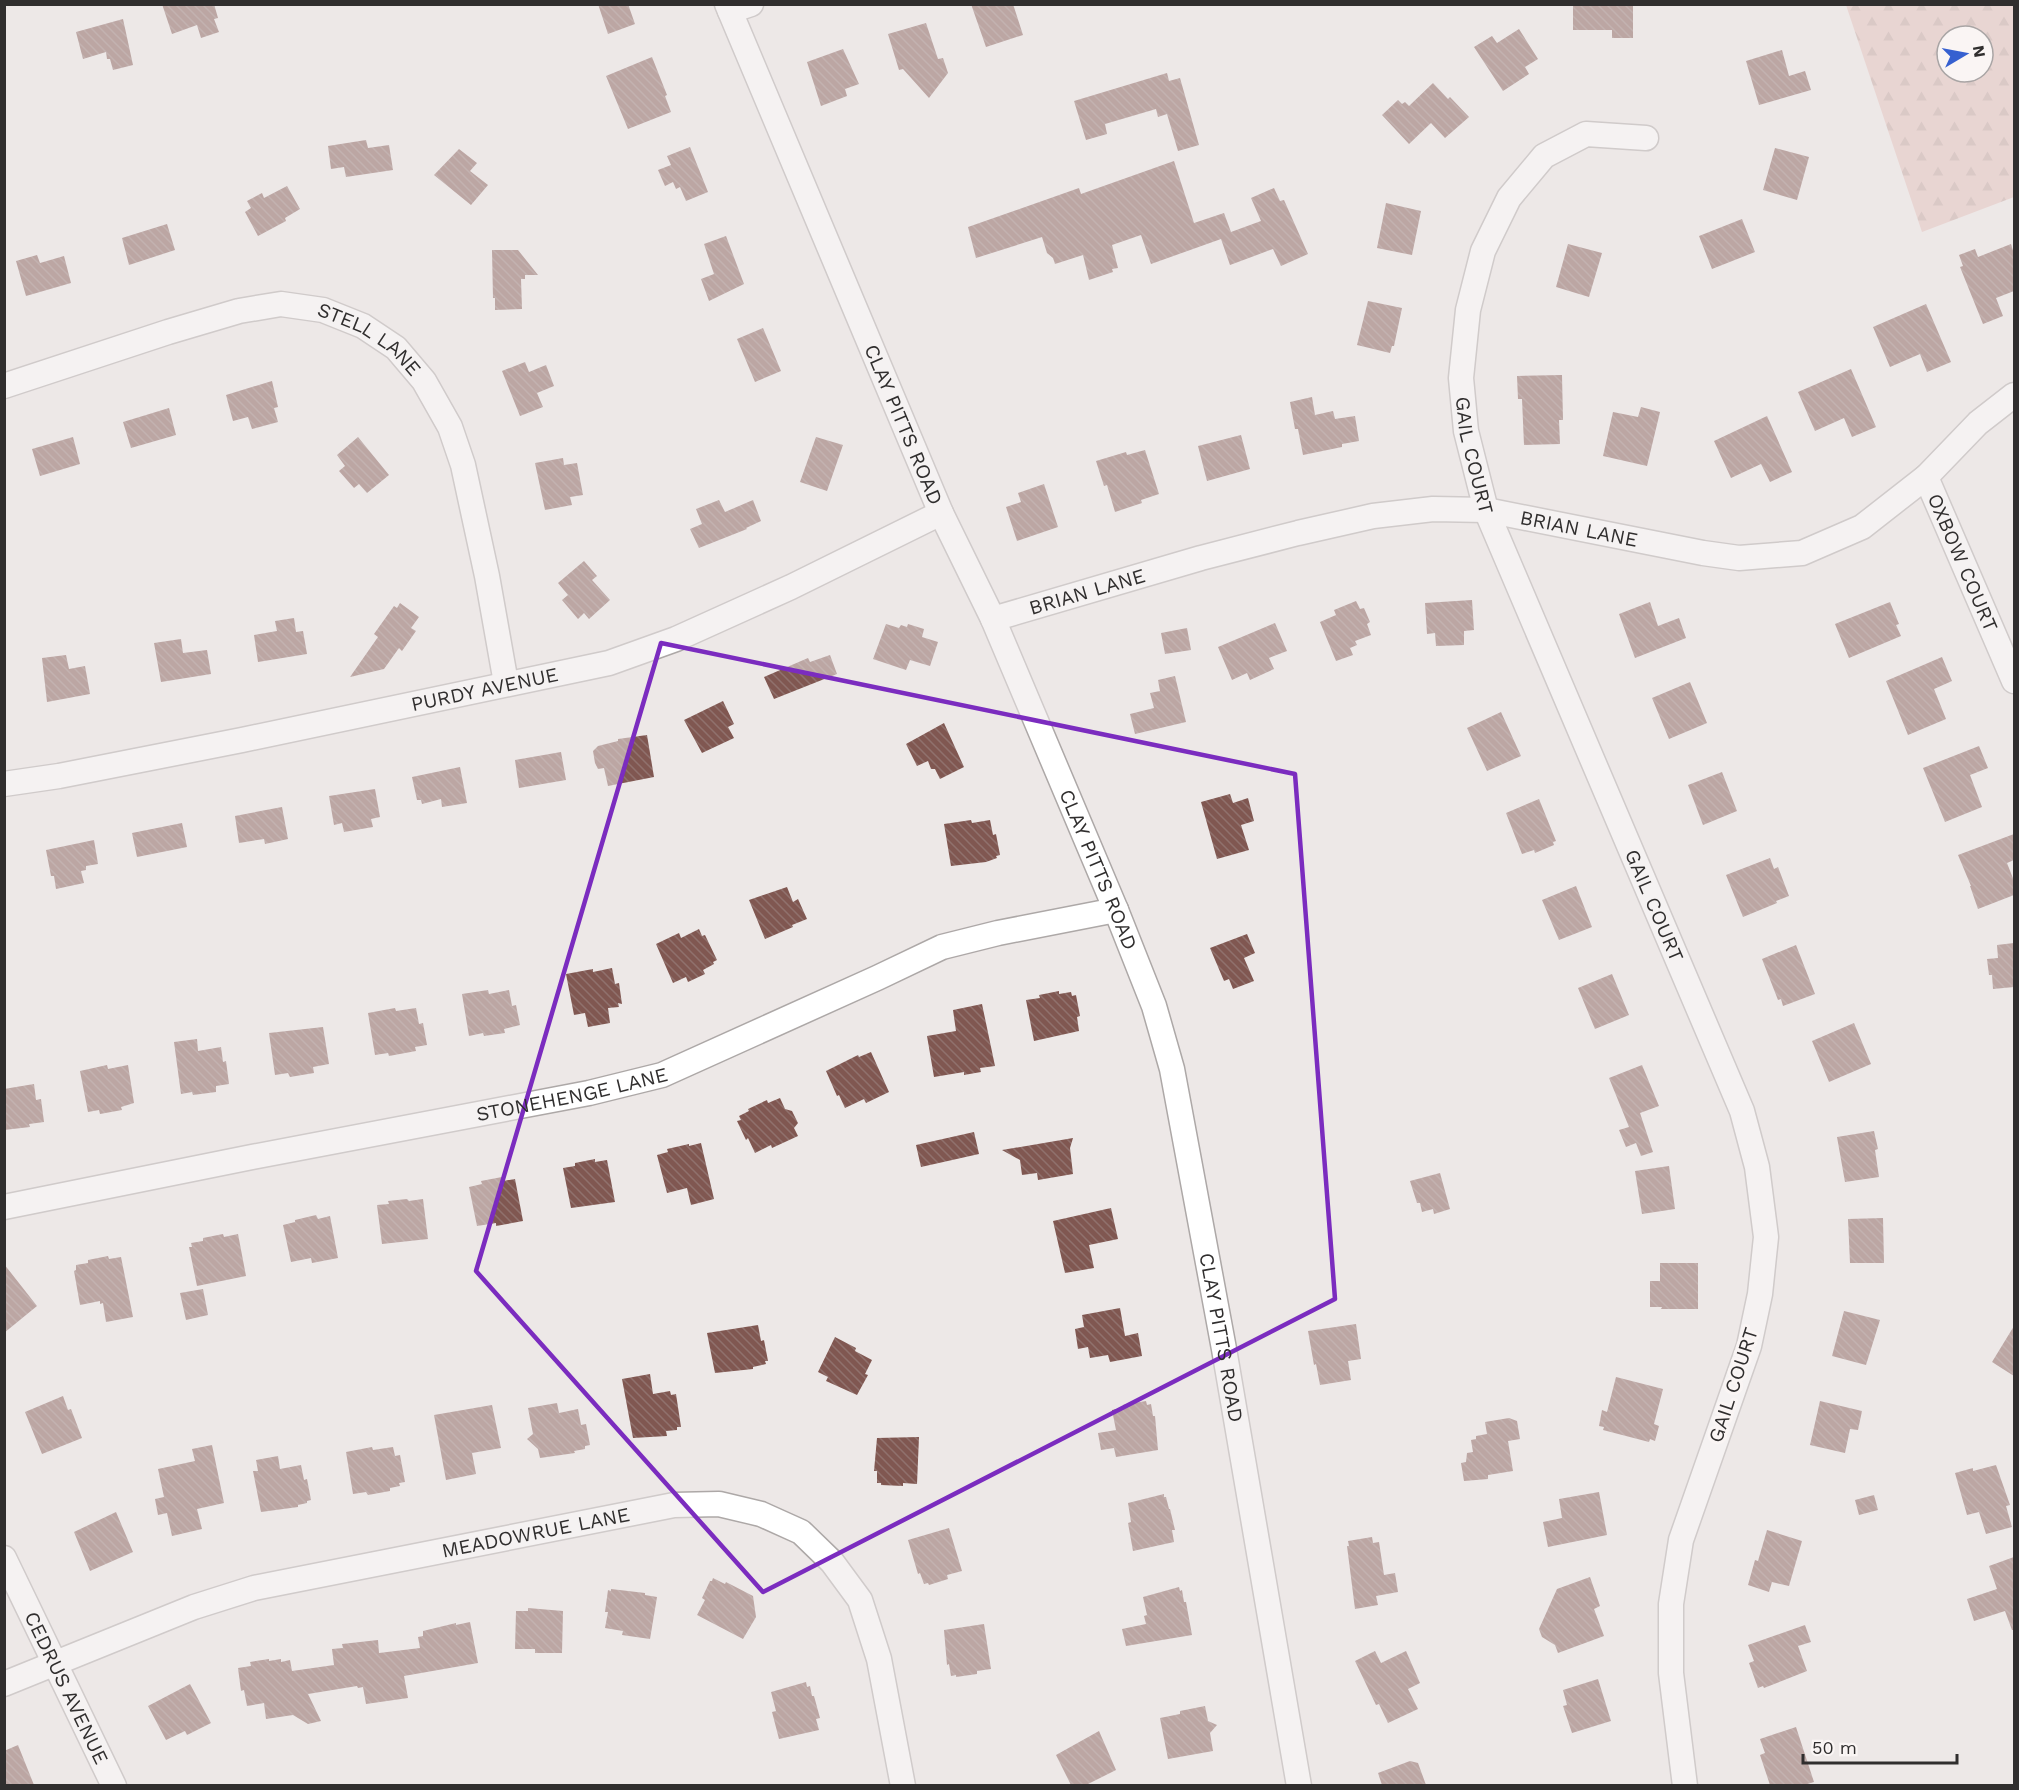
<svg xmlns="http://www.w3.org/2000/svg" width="2019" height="1790" viewBox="0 0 2019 1790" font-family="'Work Sans',sans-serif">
<defs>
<pattern id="forest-firs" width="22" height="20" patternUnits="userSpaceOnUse" patternTransform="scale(1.5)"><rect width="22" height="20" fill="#e3beb8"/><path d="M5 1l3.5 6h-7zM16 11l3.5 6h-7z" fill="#c3a49e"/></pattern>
<pattern id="building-back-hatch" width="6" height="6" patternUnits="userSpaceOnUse" patternTransform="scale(1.5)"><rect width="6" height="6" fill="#805751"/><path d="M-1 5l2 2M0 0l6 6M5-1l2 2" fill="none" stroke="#90716d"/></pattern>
</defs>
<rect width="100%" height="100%" fill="#ede8e7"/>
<path fill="url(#forest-firs)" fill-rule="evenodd" d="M1846,5h168v192l-92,35zM1947,36h36v36h-36z"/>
<path fill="url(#building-back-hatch)" d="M162,4h52l4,14 -4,1 5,13 -18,6 -4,-13 -25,9z
M598,4h30l7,20 -27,10z
M971,4h42l10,31 -37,12z
M1573,4h60v34h-21v-8h-39z
M123,19l10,46 -20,5 -3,-11h-3l-1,-7 -23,7 -7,-27z
M926,23l12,36 5,-1 5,15 -19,25 -26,-29 -4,1 -11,-36z
M1519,29l19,30 -13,8 4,7 -26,17 -29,-44 18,-11 5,7z
M843,49l16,35 -14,5 2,7 -26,10 -14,-44z
M1782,50l7,26 16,-5 6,19 -52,15 -13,-44z
M652,57l15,38 -2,1 6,16 -43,17 -22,-53z
M1167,73l2,8 11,-3 19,67 -21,6 -11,-37 -9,3 -2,-8 -51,15 2,10 -21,6 -12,-39z
M1433,83l15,16 2,-2 19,20 -24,21 -14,-15 -22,21 -27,-29 16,-15 4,4 3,-2 4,4z
M366,140l2,8 21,-3 4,25 -47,7 -2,-10 -13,2 -3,-23z
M690,147l18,45 -22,9 -6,-14 -4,2 -3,-7 -8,4 -7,-16 13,-5 -4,-9z
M1775,148l34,9 -12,43 -34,-10z
M459,149l18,14 -7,8 18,14 -17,20 -37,-30z
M1174,161l20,62 30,-10 7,19 30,-11 -10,-23 23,-10 6,13 4,-1 24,54 -27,12 -8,-17 -43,16 -9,-26 -70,25 -10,-29 -29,10 6,23 -6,1 1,3 -24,8 -6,-25 -28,9 -2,-6 -6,-5 -5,-16 -66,21 -8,-31 111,-39 2,6z
M287,186l13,23 -15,9 1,3 -28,15 -13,-24 6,-4 -4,-7 15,-8 2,5z
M1386,203l35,8 -9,44 -35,-7z
M1742,219l13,33 -43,17 -13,-33z
M167,224l8,26 -46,15 -7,-27z
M726,236l18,48 -35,17 -8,-22 13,-5 -10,-30z
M1568,244l34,9 -13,44 -33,-10z
M2011,244l3,10v37l-18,7 7,18 -20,8 -23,-57 3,-1 -4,-11 16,-6 3,8z
M492,250h26l20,25h-13v4h-4l1,30 -27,1v-12h-2z
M37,255l3,8 24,-7 7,27 -45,13 -10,-35z
M1368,301l34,7 -8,38h-2l-2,7 -33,-8z
M1926,304l25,58 -24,10 -7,-18 -30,13 -17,-40z
M763,328l18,43 -26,11 -18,-43z
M525,362l4,10 17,-7 8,21 -17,7 6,14 -23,9 -18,-45z
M1851,369l25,58 -24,10 -8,-19 -29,13 -17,-39z
M1562,375l1,45h-4l1,24 -36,1 -2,-46h-4l-1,-23z
M272,381l6,26 -4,1 4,14 -26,7 -4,-12 -15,4 -7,-26z
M1312,397l3,18 18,-4 2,8 20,-3 4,25 -17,3v3l-39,8 -5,-26h-3l-5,-27z
M1641,407l19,5 -13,54 -44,-10 10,-44 25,5z
M169,408l7,27 -45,13 -8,-26z
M1767,416l25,56 -22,10 -9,-18 -30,14 -17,-37z
M1241,435l9,34 -43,12 -9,-35z
M73,437l7,27 -40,12 -8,-27z
M358,437l31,38 -22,18 -8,-9 -5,4 -15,-17 6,-5 -8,-11z
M816,437l27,8 -16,46 -27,-9z
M1145,450l14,44 -18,6 1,3 -27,9 -8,-27 -3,1 -8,-25 30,-9 1,3z
M563,458l1,7 13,-2 6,32 -13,2 2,8 -27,5 -10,-47z
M1044,484l14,43 -41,14 -11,-34 15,-5 -3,-9z
M719,500l6,12 28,-12 8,21 -15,7 1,1 -48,19 -9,-19 12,-5 -6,-15z
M584,561l13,15 -5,4 18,20 -21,19 -5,-6 -6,6 -16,-19 6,-5 -10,-12z
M1472,600l2,30 -10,1v14l-28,1 -1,-13 -8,1 -2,-31z
M1356,601l4,8 4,-1 6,14 -3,2 4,11 -16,6 2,4 -7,3 3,7 -17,6 -16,-39 16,-7 -2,-5z
M1650,602l8,24 21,-8 7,20 -51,20 -16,-44z
M1890,602l9,22 -3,1 5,11 -52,22 -14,-34z
M400,603l19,14 -8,11 5,3 -14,20 -3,-3 -15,21 -34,8 28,-40 -4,-3 20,-28 3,2z
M294,618l2,14 7,-1 4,23 -49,8 -4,-27 23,-4 -2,-10z
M1275,623l12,28 -18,7 5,11 -24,11 -3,-7 -15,7 -14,-33z
M886,624l13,4 2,-3 6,2 1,-3 16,5 -2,8 16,5 -8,24 -20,-6 -4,10 -33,-11z
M1187,628l4,22 -26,4 -4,-21z
M181,639l2,14 24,-3 4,24 -50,8 -7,-39z
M66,655l3,14 16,-3 5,28 -43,8 -5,-44z
M830,655l7,19 -63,25 -10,-22 44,-19 2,4z
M1942,657l10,24 -18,8 12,30 -38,16 -22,-54z
M1175,676l11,46 -51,12 -5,-20 24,-6 -4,-15 10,-2 -2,-11z
M1690,682l17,41 -38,16 -17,-41z
M723,701l11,23 -6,3 6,11 -32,15 -18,-33z
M1501,712l20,44 -34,15 -20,-43z
M944,723l20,44 -24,12 -5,-10h-4l-3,-8 -11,5 -11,-22z
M647,735l7,42 -46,9 -4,-18 -6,1 -3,-6 -2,-12 5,-5 20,-5v-2z
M1979,746l9,22 -18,7 12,32 -37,15 -22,-54z
M561,752l5,28 -47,8 -4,-28z
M460,767l7,36 -25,4 -1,-8 -19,5 -1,-4h-4l-5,-23z
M1722,772l15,39 -34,14 -15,-40z
M375,789l5,28 -9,2 2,8 -29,5 -2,-9 -8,2 -5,-29z
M1230,794l3,9 15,-5 6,23 -13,4 8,25 -32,9 -16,-57z
M1539,799l17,42 -3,1 1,3 -19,8 -1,-3 -12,4 -16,-41z
M282,807l6,32 -23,5 -1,-5 -25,4 -4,-27z
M971,820l1,3 18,-3 3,15 3,-1 4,21 -4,1 1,2 -11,4 -35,4 -7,-42z
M182,823l5,24 -50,10 -5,-24z
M2014,834v26l-7,3 7,18v14l-36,14 -8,-23h1l-13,-31z
M94,840l4,24 -12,2v4l-5,1 3,12 -28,6 -2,-13h-3l-5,-26z
M1770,858l4,11 4,-2 11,29 -13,5 1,2 -34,14 -17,-42z
M1576,886l16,41 -33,13 -17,-40z
M787,887l6,15 5,-3 9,20 -15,6 1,2 -28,12 -16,-39z
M699,929l3,7 3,-1 12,25 -4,2 1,2 -11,6 2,4 -17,8 -2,-5 -13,6 -17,-39 23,-11 2,5z
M1247,934l8,19 -11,5 10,23 -21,8 -4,-10 -5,2 -14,-33z
M2014,943v44l-21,2 -1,-14h-3l-2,-16 11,-1 -1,-13z
M1796,945l19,49 -32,12 -2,-7 -3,1 -16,-41z
M612,968l3,16 4,-1 3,21 -4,-1 1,4 -11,1 2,15 -22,4 -3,-14 -11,2 -8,-41 27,-5v3z
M1612,974l17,41 -34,14 -17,-41z
M488,990l1,4 20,-4 3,16 4,-1 4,20 -16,4 1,4 -21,3 -1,-3 -14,3 -7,-42z
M1059,991v3l12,-2 1,4 4,-1 4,21 -3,1 2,14 -45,10 -8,-41 14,-2 -1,-3z
M982,1004l13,62 -15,2 1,4 -17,3v-3l-30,5 -7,-41 29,-5 -3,-21z
M395,1008l1,3 20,-3 3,16 4,-1 4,22 -12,2 1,4 -27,5 -1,-3 -13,2 -7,-42z
M1854,1023l17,41 -42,18 -17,-41z
M323,1027l6,37 -16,3 1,6 -24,4 -2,-4 -13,2 -6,-42z
M197,1039l1,12 23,-4 2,15 3,-1 3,23 -13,2v6l-23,3 -1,-3 -11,2 -7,-52z
M871,1052l18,40 -23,11 -2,-4 -19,9 -6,-13 -2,1 -11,-25 32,-16 1,2z
M107,1065l1,4 20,-4 6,38 -13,4 1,3 -22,4 -1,-4 -11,2 -8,-41z
M1642,1065l17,41 -19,7 13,39 -12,4 -5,-13 -10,4 -7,-17 10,-3 -20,-49z
M34,1084l2,16 5,-1 3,23 -15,2 1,3 -26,3v-41z
M780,1098l5,11 7,2 6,12 -4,5 4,8 -26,12 -1,-3 -16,8 -7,-15 -2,2 -9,-19 4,-1 -2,-4 10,-5 -1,-2 19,-9 1,3z
M1874,1131l4,18 -3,1 4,27 -34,5 -8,-45z
M974,1132l5,22 -58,13 -5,-22z
M1073,1138l-3,10 3,26 -35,6 -1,-7 -15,2 -2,-15 -18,-10z
M701,1143l13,56 -23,6 -4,-17 -20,5 -10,-38 11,-3 -1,-3 22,-5v2z
M595,1159v3l12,-2 8,42 -44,6 -8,-40 12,-2v-3z
M1669,1166l6,43 -33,5 -7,-43z
M1440,1173l10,36 -16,5 -1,-5 -11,3 -2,-9h-3l-7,-22z
M502,1177l1,4 12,-2 8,42 -27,5v-3l-19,3 -8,-39 13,-3 -1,-3z
M407,1199l2,2 14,-2 5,40 -46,5 -5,-39 12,-1 -1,-3z
M1111,1208l7,31 -29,6 5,23 -29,5 -12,-52z
M316,1215l2,4 12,-3 8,42 -26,5 -1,-5 -20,4 -8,-37 12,-3v-2z
M1883,1218l1,45h-34l-2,-44z
M223,1234l1,3 14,-3 8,42 -49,10 -8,-39h3l-1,-4 12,-2v-3z
M108,1256l1,3 12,-2 12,60 -27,5 -3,-19 -3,1v-3l-20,4 -6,-34 2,-1v-5l12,-2v-3z
M1660,1263h38v46h-37l1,-2h-12v-26h10z
M4,1264l33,42 -33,27z
M203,1289l5,26 -22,5 -6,-27z
M1120,1308l5,28 13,-3 4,23 -32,6 -2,-7 -18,3 -2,-11 -10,2 -3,-20 9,-2 -2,-12z
M1844,1311l36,9 -14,45 -34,-9z
M1356,1324l5,35 -13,2 3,19 -31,5 -4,-21 -2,1 -6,-34z
M758,1325l3,16 3,-1 4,21h-3l1,3 -13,3v2l-38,4 -8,-40z
M2014,1326v50l-22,-14z
M835,1337l21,11 -1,3 17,9 -7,14 3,1 -11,20 -31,-14 2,-4 -10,-5z
M650,1374l3,20 17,-3 1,4 5,-1 5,33h-4v3l-11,1 1,5 -34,2 -11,-59z
M1616,1377l47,12 -9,35 5,2 -4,15 -5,-2 -1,3 -46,-12 1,-3 -5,-1 3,-16 5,2z
M63,1396l5,14 3,-1 11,29 -40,16 -17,-42z
M1146,1401l1,4 4,-1 2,12h2l3,34 -42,7 -2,-9 -13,2 -3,-17 18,-3 -4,-20 12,-2 -1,-3z
M1820,1401l42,10 -4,19 -8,-1 -5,24 -35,-8z
M557,1403l2,10 19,-4 3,16 5,-1 4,21 -5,1v3l-11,2 1,2 -35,5 -2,-9 -11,-10 6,-5 -5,-26z
M492,1405l9,43 -29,5 4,21 -30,6 -12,-65z
M1509,1418l8,3 3,18 -12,2 5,30 -25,4v4l-24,2 -3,-18 5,-1 1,-9 6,-1 -2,-12 5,-1v-3l11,-2 -2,-12z
M919,1437l-2,47 -14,-1v3l-22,-1v-2h-4v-12h-3l3,-33z
M212,1445l12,58 -27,6 5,20 -30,7 -5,-23 -9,2 -3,-16 9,-2 -6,-28 37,-8 -3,-12z
M372,1447l1,3 20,-3 2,9 5,-1 5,27 -6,1 1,3 -10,2v3l-22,4 -2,-3 -13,2 -7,-42z
M278,1456l2,13 21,-4 3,15 3,-1 4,21 -4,1v2l-9,2v2l-37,5 -8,-41h5l-2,-11z
M1996,1465l14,40 -4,1 6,21 -26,7 -7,-22 -12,3 -12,-42 18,-5v3z
M1599,1492l8,43 -59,12 -5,-25 19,-4 -3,-19z
M1164,1494v3h2l3,12h1l5,21h-3l2,12 -41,9 -5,-28 3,-1 -3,-19z
M1874,1495l4,15 -19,5 -4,-15z
M116,1512l17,40 -43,19 -16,-39z
M949,1528l13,43 -15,4 1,4 -19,6 -1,-2 -4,1 -4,-11 -2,1 -10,-34z
M1767,1530l35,11 -13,45 -17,-4 -3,10 -21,-7 7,-25 3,1z
M1372,1537l1,6 6,-1 5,33 11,-2 3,19 -22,4 2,9 -23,4 -8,-63h2l-1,-5z
M2014,1557v73h-2l-7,-19 -31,10 -7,-22 30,-10 -8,-23z
M1590,1577l10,29 -6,3 10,27 -46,17 -3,-8 -13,-8 -3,-8 18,-40z
M713,1578l12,6 1,-2 27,14 3,21 -13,22 -46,-24 8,-15 -3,-2 8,-17h2z
M1179,1587l1,4 2,-1 2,12h2l6,33 -66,11 -4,-17 24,-5 -2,-8 3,-1 -4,-18z
M611,1589l34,4v2l12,2 -7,42 -28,-4 1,-4 -18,-3 3,-16h-3l3,-22 3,1z
M528,1608l35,3 -1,42h-27v-4h-20l1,-38h12z
M470,1622l8,41 -74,13 4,22 -42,6 -3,-17 -5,1 -1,-2 -49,8 13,27 -13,3 -15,-9 -27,4 -2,-16 -17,3 -3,-16 -3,1 -3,-23 13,-2 -1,-4 19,-3v2l12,-2v3l9,-2 2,11 42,-6 -2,-16 11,-1 -1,-4 36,-4 1,13 41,-5 -2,-11 5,-1v-5l33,-8v2z
M984,1624l7,45 -14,2v3l-21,3v-2l-5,1 -2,-12 -2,1 -3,-35z
M1805,1625l6,17 -13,4 9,25 -43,17 -1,-2 -5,2 -9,-25 5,-2 -6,-16z
M1375,1651l6,12 25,-12 14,32 -12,6 10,20 -30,14 -9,-19 -3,1 -21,-44z
M1598,1679l13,42 -39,12 -9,-27 4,-1 -4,-15z
M806,1682l1,5 3,-1 2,10h2l6,22 -4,1 3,11 -40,9 -7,-27 4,-1 -5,-19z
M190,1684l21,39 -24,12 -2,-4 -19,9 -18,-34z
M1205,1706l3,15 9,4 -7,8 3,18 -45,8 -8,-41 20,-4v-3z
M1796,1727l18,55 -10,3h-34l-10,-30 5,-2 -5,-14z
M1099,1731l17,39 -30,15h-15l-15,-30z
M18,1745l16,40h-30v-34z
M1410,1761l8,2 8,22h-44l-4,-12z"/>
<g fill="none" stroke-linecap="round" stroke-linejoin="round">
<g stroke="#ada8a7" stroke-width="27">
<g id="minor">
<path id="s1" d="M727,4l214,509 52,106 123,291 38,96 18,63 52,280 75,437"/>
<path d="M730,11l21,-7"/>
<path id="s2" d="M1646,138l-60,-4 -42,22 -35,42 -26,53 -15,59 -7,68 5,53 20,79 256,601 15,56 9,70 -6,57 -11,52 -68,194 -10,64v69l14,113"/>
<path id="s3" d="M4,386l164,-54 71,-21 42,-7 42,6 40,16 33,22 28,33 26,46 13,38 24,111 19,107"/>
<path id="s4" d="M1926,477l88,204"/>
<path id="s5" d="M993,619l208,-61 97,-25 75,-17 60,-7 53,1 217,43 36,5 63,-5 60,-26 64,-50 52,-54 36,-28"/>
<path id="s6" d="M4,784l55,-8 183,-36 367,-77 67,-24 115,-52 150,-74"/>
<path id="s7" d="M4,1207l248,-50 337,-64 73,-18 215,-97 65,-31 56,-14 118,-23"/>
<path id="s8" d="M4,1558l110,228"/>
<path id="s9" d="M4,1684l190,-77 60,-19 420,-83 45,-1 42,10 40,18 31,30 28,38 19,59 24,127"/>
</g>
</g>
<use href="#minor" stroke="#fff" stroke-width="24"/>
</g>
<path d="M0 0H2019V1790H0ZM661,643l634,131 40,525 -572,293 -287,-321z" fill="#ede8e7" fill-opacity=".55" fill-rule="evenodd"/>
<path fill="none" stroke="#7b2cbf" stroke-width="4.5" stroke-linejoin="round" d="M661,643l634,131 40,525 -572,293 -287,-321z"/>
<g text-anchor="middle" stroke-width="6" stroke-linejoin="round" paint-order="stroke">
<g font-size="20" fill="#302e2e" stroke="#faf5f4">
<text dy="7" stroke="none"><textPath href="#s3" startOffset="387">STELL LANE</textPath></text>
<text dy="7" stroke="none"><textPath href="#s1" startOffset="456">CLAY PITTS ROAD</textPath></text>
<text dy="7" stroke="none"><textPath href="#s2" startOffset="429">GAIL COURT</textPath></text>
<text dy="7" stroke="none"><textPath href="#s5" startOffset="602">BRIAN LANE</textPath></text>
<text dy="7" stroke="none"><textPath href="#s4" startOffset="93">OXBOW COURT</textPath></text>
<text dy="7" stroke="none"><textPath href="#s5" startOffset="98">BRIAN LANE</textPath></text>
<text dy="7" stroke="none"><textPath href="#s6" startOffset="490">PURDY AVENUE</textPath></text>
<text dy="7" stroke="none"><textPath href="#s1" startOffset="942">CLAY PITTS ROAD</textPath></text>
<text dy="7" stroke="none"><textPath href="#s2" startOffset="915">GAIL COURT</textPath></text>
<text dy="7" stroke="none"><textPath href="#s7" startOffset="579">STONEHENGE LANE</textPath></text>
<text dy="7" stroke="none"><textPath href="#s1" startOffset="1428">CLAY PITTS ROAD</textPath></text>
<text transform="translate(1733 1385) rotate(-72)" y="7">GAIL COURT</text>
<text dy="7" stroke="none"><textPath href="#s9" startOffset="555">MEADOWRUE LANE</textPath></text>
<text dy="7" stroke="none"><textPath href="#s8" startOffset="144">CEDRUS AVENUE</textPath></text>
</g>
</g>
<rect width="2019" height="1790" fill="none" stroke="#302e2e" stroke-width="12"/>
<g transform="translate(1965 54) rotate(80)"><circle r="28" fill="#faf5f4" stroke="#a9a5a5" stroke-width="1.5"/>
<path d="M0-4.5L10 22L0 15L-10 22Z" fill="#3660d0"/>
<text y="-9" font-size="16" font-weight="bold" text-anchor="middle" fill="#302e2e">N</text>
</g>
<path d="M1803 1754v9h154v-9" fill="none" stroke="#302e2e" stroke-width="3"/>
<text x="1812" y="1754" font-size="18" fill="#302e2e" stroke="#faf5f4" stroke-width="4.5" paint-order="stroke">50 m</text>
</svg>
